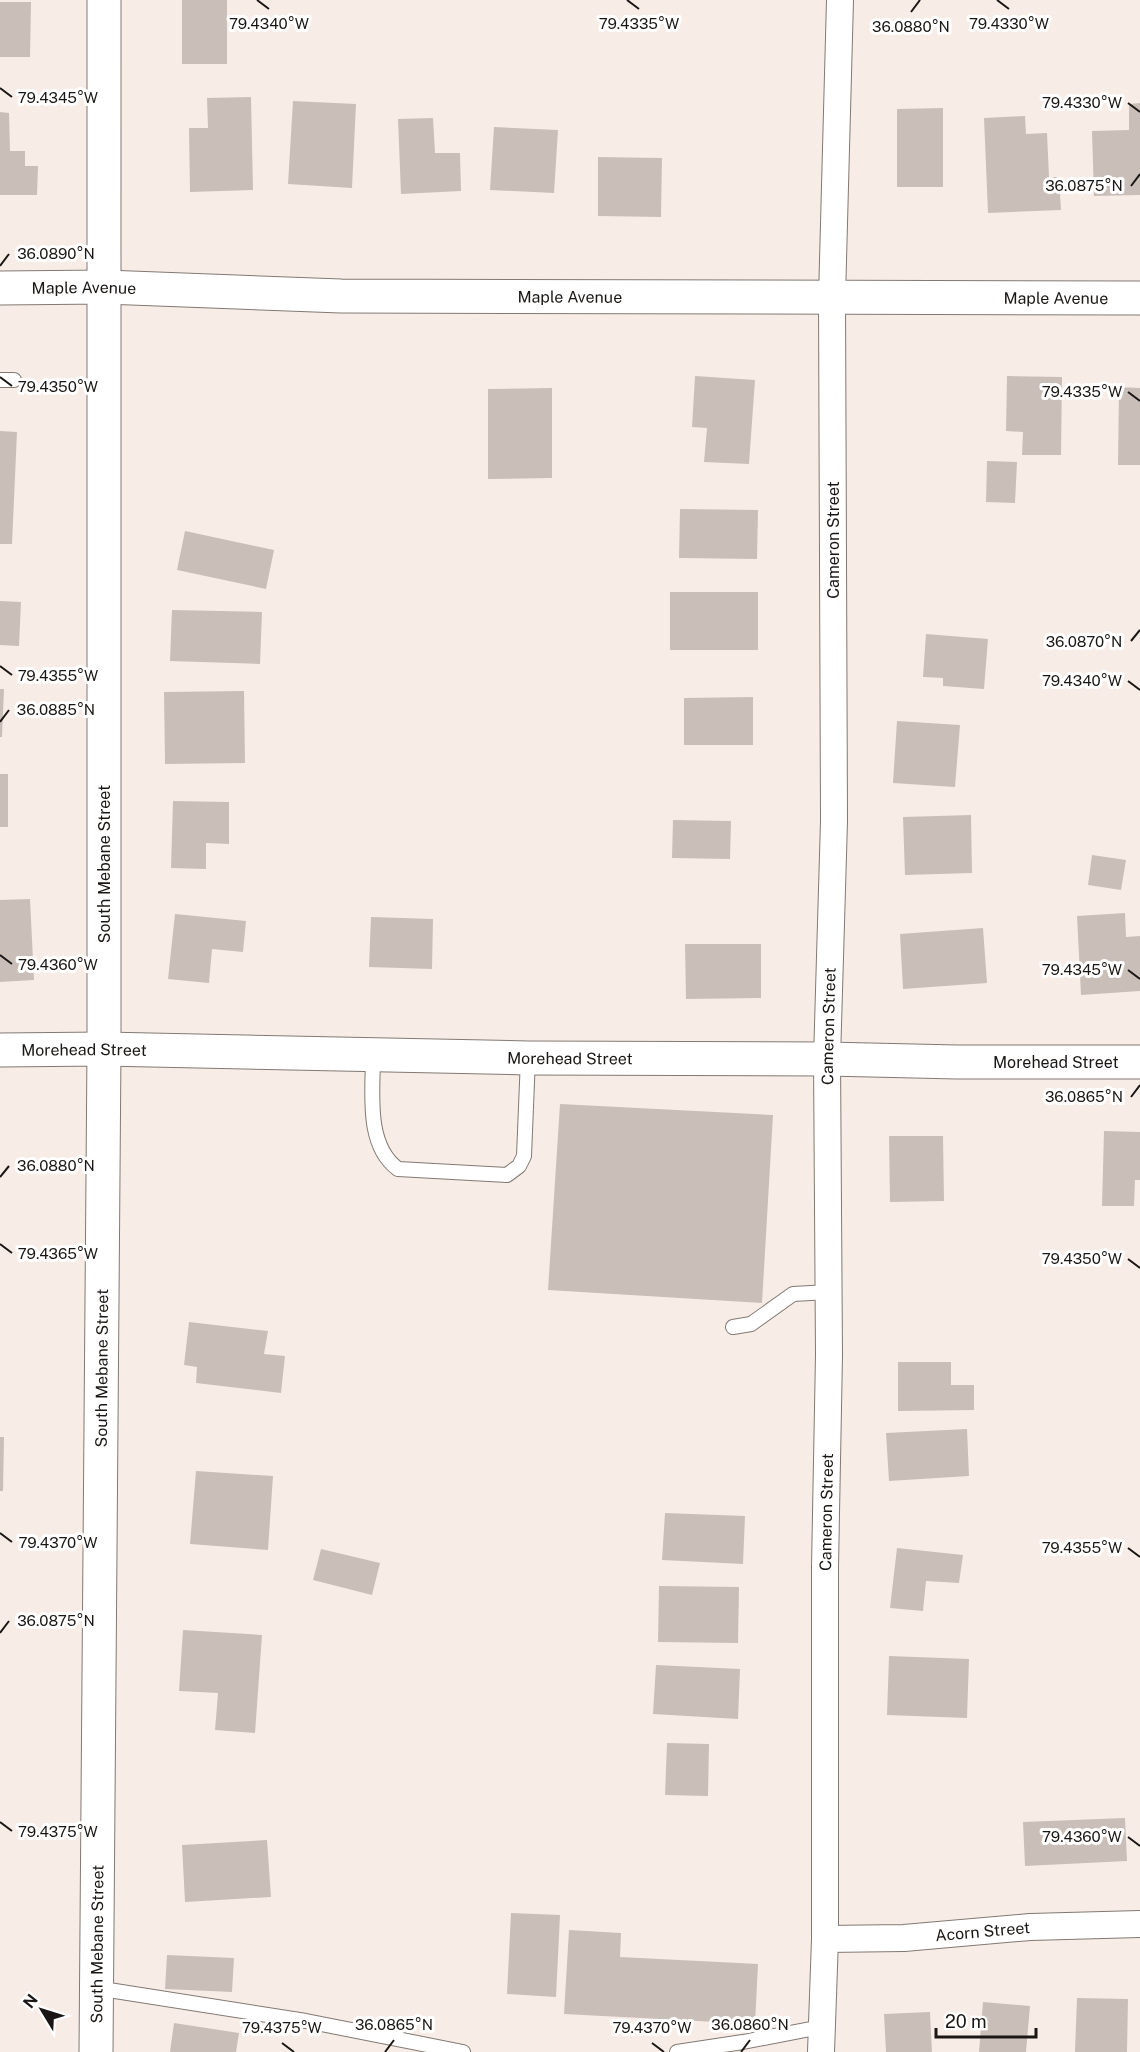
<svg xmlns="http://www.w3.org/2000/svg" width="1140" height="2052" viewBox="0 0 1140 2052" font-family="'Public Sans',sans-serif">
<rect width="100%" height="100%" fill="#f8ede6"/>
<path fill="#cabfb8" d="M182,0h45v64h-45z
M0,2h31l-1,55h-30z
M251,97l2,93 -63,2 -1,-64h19l-1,-30z
M293,101l63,3 -4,84 -64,-4z
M1140,103v92l-46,1 -2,-65 37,-1v-26z
M943,108v79h-46v-78z
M0,112l9,1 1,38h15v15h13l-1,29h-37z
M1025,116l1,18 21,-1 2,44h10l2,33 -73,3 -4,-95z
M433,118l2,35h25l1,38 -60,3 -3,-75z
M494,127l64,3 -4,63 -64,-3z
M598,157l64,1 -1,59 -63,-1z
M695,376l60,4 -6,84 -45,-2 3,-34 -15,-1z
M1007,376l55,1 -1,78h-39l1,-23 -17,-1z
M1119,387l21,1v77h-22z
M552,388v90l-64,1v-90z
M0,431l17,1 -5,112h-12z
M987,461l30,1 -2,41 -29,-1z
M680,509l78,1 -1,49 -78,-1z
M185,531l89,19 -8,39 -89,-19z
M670,592h88v58h-88z
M0,601l21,1 -2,44 -19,-1z
M172,610l90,2 -2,52 -90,-3z
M926,634l62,5 -4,50 -41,-3v-8l-20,-1z
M0,689h4l-2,48h-2z
M244,691l1,72 -80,1 -1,-72z
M753,697v48h-69v-47z
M897,721l63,4 -5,62 -62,-4z
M0,774h8v53h-8z
M173,801l56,1v42l-23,-1v26l-35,-1z
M971,815l1,58 -67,2 -2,-58z
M673,820l58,1 -1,38 -58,-1z
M1092,855l34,5 -5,30 -33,-5z
M30,899l4,81 -34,2v-82z
M1125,913l1,24 14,-1v55l-59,4 -4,-79z
M175,914l71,7 -3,31 -31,-3 -3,34 -41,-4z
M371,917l62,2 -1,50 -63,-2z
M983,928l4,55 -84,6 -3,-55z
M685,944h76v54l-75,1z
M560,1104l213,11 -11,188 -214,-13z
M1104,1131l36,1v48h-5l-1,26h-32z
M889,1136h54l1,65 -54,1z
M189,1322l79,9 -4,23 21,2 -4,37 -85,-10 1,-16 -13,-2z
M898,1362h53v23h23v25l-76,1z
M967,1429l2,47 -80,5 -3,-48z
M0,1437h4l-1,54h-3z
M196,1471l77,5 -5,74 -78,-6z
M665,1513l80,3 -2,48 -81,-4z
M897,1548l66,7 -4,28 -33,-2 -3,30 -33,-3z
M321,1549l59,14 -8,32 -59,-15z
M659,1586l80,1 -1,56 -80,-1z
M183,1630l79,5 -7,98 -40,-3 3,-37 -39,-2z
M889,1656l80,3 -2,59 -80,-3z
M656,1665l84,4 -2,50 -85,-5z
M667,1743l42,1 -1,52 -43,-1z
M1125,1818l2,43 -102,5 -2,-44z
M267,1840l4,57 -86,5 -3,-57z
M511,1913l49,2 -4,82 -49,-3z
M569,1930l52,3 -1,24 138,7 -3,60 -191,-10z
M167,1955l67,3 -2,34 -67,-3z
M1077,1998l51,1 -1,53h-52z
M983,2002l47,4 -4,46h-47z
M930,2012l2,40h-46l-2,-38z
M174,2023l65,10 -3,19h-66z"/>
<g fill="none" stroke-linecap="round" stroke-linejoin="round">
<g stroke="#827972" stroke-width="16">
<path id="lane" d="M0,380h14
M373,1055c0,36 -8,90 25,114l109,6 12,-9 5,-10 4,-98
M733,1327l18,-3 42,-30 36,-2
M96,1988l210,33 157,31
M677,2052l66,-10 78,-15"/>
</g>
<g stroke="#827972" stroke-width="28">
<g id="street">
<path id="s1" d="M825,1939l79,-1 126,-11 110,-3"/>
<path id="s2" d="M821,2052l4,-113v-372l4,-212 -2,-296 7,-238 -2,-523 8,-298"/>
</g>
</g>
<g stroke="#827972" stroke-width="35">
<g id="secondary">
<path id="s3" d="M0,288l105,-1 236,9 799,2"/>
<path id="s4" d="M0,1050l104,-1 424,9 299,1 130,3h183"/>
<path id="s5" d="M96,2052l8,-1003v-1049"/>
</g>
</g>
<use href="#lane" stroke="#fff" stroke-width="14"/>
<use href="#street" stroke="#fff" stroke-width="26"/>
<use href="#secondary" stroke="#fff" stroke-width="33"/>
</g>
<path fill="none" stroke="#1a1614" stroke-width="2" d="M257,0l12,9M627,0l12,9M997,0l12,9M911,12l9,-12M0,88l12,9M1128,103l12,9M1131,186l9,-12M0,266l9,-12M0,377l12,9M1128,392l12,9M1131,641l9,-11M0,666l12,9M1128,681l12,9M0,722l9,-12M0,955l12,9M1128,970l12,9M1131,1097l9,-12M0,1177l9,-11M0,1244l12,9M1128,1259l12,9M0,1533l12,9M1128,1548l12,9M0,1633l9,-12M0,1822l12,9M1128,1837l12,9M282,2043l12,9M652,2043l12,9M385,2052l9,-12M741,2052l9,-12"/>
<g text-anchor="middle" stroke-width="6" stroke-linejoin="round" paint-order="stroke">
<g font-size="16" fill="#1a1614" stroke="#fff">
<text dy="6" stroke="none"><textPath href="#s3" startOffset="84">Maple Avenue</textPath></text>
<text dy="6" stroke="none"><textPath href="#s3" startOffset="570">Maple Avenue</textPath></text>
<text dy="6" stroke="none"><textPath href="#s3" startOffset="1056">Maple Avenue</textPath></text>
<text transform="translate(833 540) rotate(-90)" y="6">Cameron Street</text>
<text transform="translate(104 864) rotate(-90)" y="6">South Mebane Street</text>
<text dy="6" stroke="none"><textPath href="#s2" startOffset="1026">Cameron Street</textPath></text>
<text dy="6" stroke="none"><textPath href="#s4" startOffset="84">Morehead Street</textPath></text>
<text dy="6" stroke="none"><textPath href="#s4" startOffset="570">Morehead Street</textPath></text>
<text dy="6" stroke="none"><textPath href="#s4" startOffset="1056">Morehead Street</textPath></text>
<text dy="6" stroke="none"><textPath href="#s5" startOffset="684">South Mebane Street</textPath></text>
<text dy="6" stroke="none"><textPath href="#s2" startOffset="540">Cameron Street</textPath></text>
<text dy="6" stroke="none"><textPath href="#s1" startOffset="158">Acorn Street</textPath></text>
<text dy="6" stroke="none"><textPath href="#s5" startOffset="108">South Mebane Street</textPath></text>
</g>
</g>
<g font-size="15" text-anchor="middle" fill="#1a1614" stroke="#fff" stroke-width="6" stroke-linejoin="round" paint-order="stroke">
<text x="269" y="29">79.4340°W</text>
<text x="639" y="29">79.4335°W</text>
<text x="1009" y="29">79.4330°W</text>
<text x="911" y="32">36.0880°N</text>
<text x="58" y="103">79.4345°W</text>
<text x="1082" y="108">79.4330°W</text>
<text x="1084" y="191">36.0875°N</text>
<text x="56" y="259">36.0890°N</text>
<text x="58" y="392">79.4350°W</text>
<text x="1082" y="397">79.4335°W</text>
<text x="1084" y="647">36.0870°N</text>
<text x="58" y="681">79.4355°W</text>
<text x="1082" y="686">79.4340°W</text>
<text x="56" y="715">36.0885°N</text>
<text x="58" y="970">79.4360°W</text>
<text x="1082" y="975">79.4345°W</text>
<text x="1084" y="1102">36.0865°N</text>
<text x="56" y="1171">36.0880°N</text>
<text x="58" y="1259">79.4365°W</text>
<text x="1082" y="1264">79.4350°W</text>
<text x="58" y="1548">79.4370°W</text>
<text x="1082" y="1553">79.4355°W</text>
<text x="56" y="1626">36.0875°N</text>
<text x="58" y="1837">79.4375°W</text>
<text x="1082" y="1842">79.4360°W</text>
<text x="394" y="2030">36.0865°N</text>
<text x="750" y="2030">36.0860°N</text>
<text x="282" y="2033">79.4375°W</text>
<text x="652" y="2033">79.4370°W</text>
</g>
<g transform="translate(42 2010) rotate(308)" stroke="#ffffff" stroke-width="4.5" paint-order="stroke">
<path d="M0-4.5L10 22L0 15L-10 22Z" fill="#1a1614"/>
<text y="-9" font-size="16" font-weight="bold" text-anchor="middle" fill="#1a1614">N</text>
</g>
<path d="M936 2028v9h100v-9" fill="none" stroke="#1a1614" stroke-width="3"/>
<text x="945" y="2028" font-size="18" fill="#1a1614" stroke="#ffffff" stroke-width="4.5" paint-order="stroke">20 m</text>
</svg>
